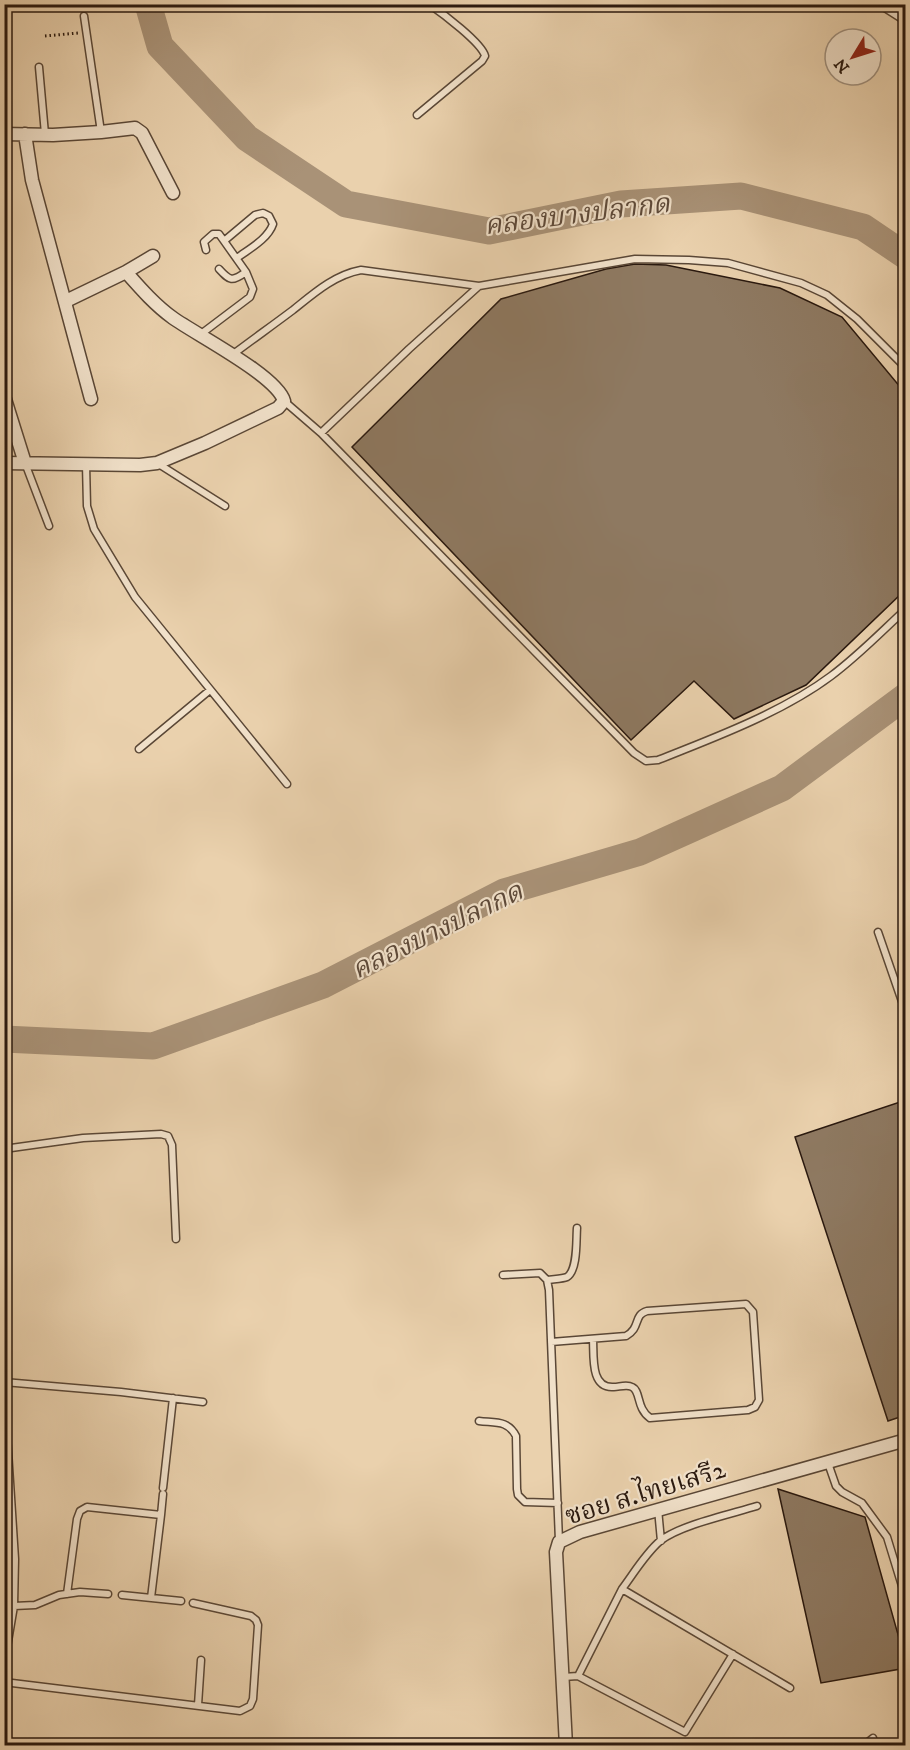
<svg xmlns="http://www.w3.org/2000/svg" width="910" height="1750" viewBox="0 0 910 1750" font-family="'IM FELL DW Pica','Noto Serif Thai',serif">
<rect width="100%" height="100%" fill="#ead1ad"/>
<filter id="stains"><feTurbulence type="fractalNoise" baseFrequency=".00333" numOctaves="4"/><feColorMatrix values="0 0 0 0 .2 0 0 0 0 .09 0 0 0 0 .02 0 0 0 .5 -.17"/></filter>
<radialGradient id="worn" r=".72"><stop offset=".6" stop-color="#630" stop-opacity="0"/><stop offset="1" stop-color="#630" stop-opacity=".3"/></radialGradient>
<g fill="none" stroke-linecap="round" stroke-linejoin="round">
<path stroke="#a99277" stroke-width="27" d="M148,4l12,42 87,92 99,66 143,27 132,-27 120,-8 122,31 43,29
M4,1039l149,7 170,-61 181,-93 136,-40 142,-64 124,-92"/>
</g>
<path fill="#8e7961" stroke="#2a190f" stroke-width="1.5" d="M635,264l31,1 114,23 62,29 64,77v193l-1,3 -99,95 -72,34 -40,-38 -63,59 -279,-293 149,-148 105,-30z
M906,1100v315l-18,6 -93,-284z
M778,1489l87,28 41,146v5l-85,15z"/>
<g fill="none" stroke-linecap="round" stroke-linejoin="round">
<g stroke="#5a4736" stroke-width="9">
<path id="lane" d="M84,16l17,116
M39,67l6,67
M417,115l65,-54 3,-5c-3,-13 -43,-43 -56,-52
M224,241l22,31
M206,250l-2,-8 9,-8h6l5,7 31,-26 8,-2 6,3 4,8c-5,15 -24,25 -36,34
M201,334l49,-37 3,-8 -7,-17c-14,10 -16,9 -27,-3
M232,355c20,-15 41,-30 61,-45 20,-16 41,-35 68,-40l118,16
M284,401l37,32 313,320 12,8 12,-1c56,-22 125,-48 173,-84 27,-20 50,-44 75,-67
M321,433l88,-84 70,-63 156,-27 54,1 39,3 73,20 26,12 30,24 49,49
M25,463l24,63
M157,463l68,43
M86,464l1,42 7,23 41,68 152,187
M139,749l71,-59
M878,932l28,81
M4,1149l79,-11 78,-4 7,2 4,9 4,94
M503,1275l37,-2 7,7 2,10 10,251
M547,1280c6,-1 15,-1 20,-3 11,-7 9,-37 10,-49
M551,1342l75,-6c15,-8 7,-21 21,-25l99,-7 7,8 6,88 -4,7 -7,3 -98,8c-14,-10 -9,-27 -18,-31 -5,-3 -13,0 -18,0 -24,2 -20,-31 -21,-48
M4,1382l117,10 82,10
M4,1389l11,170 -1,47 -10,59
M479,1421c16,2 29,-1 37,15l1,53 1,6 7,7 33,1
M828,1463l8,23 6,6 20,11 25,34 19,62
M163,1488l10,-90
M658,1509l3,32
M161,1515l2,-21
M622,1589c12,-16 23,-35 38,-48 20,-16 71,-27 97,-35
M67,1594l10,-75 3,-8 7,-4 74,8 -10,83
M122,1595l59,6
M14,1606l21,-1 24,-10 21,-3 28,2
M578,1676l107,56 48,-78
M563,1677l15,-1 44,-87 168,99
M4,1682l236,29 10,-5 3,-7 5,-74 -2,-5 -5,-4 -58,-13
M198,1705l3,-45
M863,1746l10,-8"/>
</g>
<g stroke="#5a4736" stroke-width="15">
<path id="street" d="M884,4l22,14
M4,134l49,1 48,-3 34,-4 7,5 31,60
M25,134l7,46 59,219
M66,301l60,-29 27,-16
M4,396l21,67
M4,463l136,2 17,-2 48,-20 73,-35 6,-7c-7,-25 -87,-66 -111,-83 -18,-13 -32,-29 -47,-46
M566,1746l-10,-194 3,-10 21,-10 326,-92"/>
</g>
<path stroke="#2a190f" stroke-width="3" stroke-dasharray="1.5 3" stroke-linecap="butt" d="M45,36l33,-3"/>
<use href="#lane" stroke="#f1e1ca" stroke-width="6"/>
<use href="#street" stroke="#f1e1ca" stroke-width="12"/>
</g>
<g text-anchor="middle" stroke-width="4.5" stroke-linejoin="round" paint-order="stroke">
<g font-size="26" fill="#2a190f" stroke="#f1e1ca">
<text transform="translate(645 1492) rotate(-17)" y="9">ซอย ส.ไทยเสรี2</text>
</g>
<g font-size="27" font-style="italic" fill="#5d4939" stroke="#f1e1ca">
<text transform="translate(577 214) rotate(-7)" y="9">คลองบางปลากด</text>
<text transform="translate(437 930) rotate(-26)" y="9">คลองบางปลากด</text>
</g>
</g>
<rect width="910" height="1750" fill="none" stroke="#ead1ad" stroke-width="24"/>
<rect x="6" y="6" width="898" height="1738" fill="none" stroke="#2a190f" stroke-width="3"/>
<rect x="12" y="12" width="886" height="1726" fill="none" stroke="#2a190f" stroke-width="1.5"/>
<g transform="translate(853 57) rotate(232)"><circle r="28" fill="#f1e1ca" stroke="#a1917f" stroke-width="1.5"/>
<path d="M0-4.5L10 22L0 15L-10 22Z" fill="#8f2418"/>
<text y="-9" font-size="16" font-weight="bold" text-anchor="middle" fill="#2a190f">N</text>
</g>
<rect width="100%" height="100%" filter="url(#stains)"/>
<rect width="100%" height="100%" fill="url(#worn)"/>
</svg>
